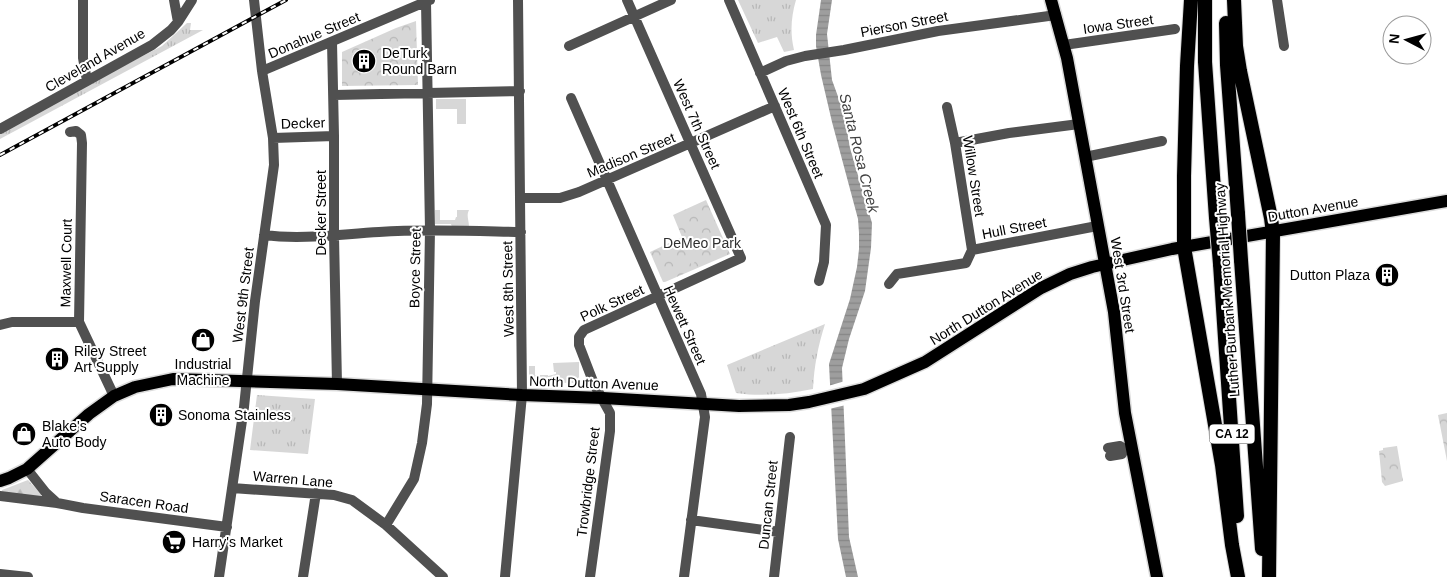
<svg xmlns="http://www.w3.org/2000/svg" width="1447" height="577" viewBox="0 0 1447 577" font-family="Arial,sans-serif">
<defs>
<pattern id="grass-tufts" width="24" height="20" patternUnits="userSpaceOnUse" patternTransform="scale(1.25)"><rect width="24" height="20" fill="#d7d7d7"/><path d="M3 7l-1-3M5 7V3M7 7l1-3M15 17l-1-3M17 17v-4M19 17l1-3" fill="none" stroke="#b7b7b7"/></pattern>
<pattern id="forest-firs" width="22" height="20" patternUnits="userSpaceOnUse" patternTransform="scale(1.25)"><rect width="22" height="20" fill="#d7d7d7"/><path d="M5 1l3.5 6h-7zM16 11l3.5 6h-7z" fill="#b7b7b7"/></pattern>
<pattern id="park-crowns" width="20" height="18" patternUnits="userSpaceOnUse" patternTransform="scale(1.25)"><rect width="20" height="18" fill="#d7d7d7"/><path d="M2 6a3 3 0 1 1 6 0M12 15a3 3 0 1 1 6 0" fill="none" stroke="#b7b7b7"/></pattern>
<pattern id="water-rules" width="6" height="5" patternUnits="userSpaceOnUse" patternTransform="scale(1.25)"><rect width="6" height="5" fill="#9e9e9e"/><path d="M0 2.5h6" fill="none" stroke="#868686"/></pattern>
</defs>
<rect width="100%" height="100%" fill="#fff"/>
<path fill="url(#grass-tufts)" d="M738,0h58c-5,17 -6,33 -2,50l-10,2 -7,-15 -19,6z
M187,23h4l-1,7h13l-203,109v-9l162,-84z
M825,324c-7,22 -11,42 -12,65 -25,5 -51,8 -77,4l-9,-28z
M257,395l58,4 -7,55 -58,-4z"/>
<path fill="url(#forest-firs)" d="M28,480l13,14v3l-39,-4v-3z"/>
<path fill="url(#park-crowns)" d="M416,21l2,64 -76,1v-34l54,-24z
M706,200l24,54 -65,28h-2l-13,-30 32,-15 -9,-22z
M1447,413v48l-9,-46z
M1397,446l6,35 -18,5 -3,-4 -3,-31 4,-1v-2z"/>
<path fill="#d7d7d7" d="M436,99h30v25h-9v-15h-21z
M435,210h5v10h15l1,-3h1v-7h12c-3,6 0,10 0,17h-17l-1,-3h-16z
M683,245h6l6,5 1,10 -4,6z
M579,362v15l-5,6 -45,-1v-16h6v9h13v1l8,-2v-2h-2l-1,-9z"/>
<path fill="url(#water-rules)" d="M821,0h11l-5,34 5,46 12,33 6,35 22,75 -1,25 -6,43 -16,48 -7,29 7,169 9,40h-12l-8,-38 -9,-175 21,-65 7,-32 2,-18v-16l-1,-14 -26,-97 -11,-47 -5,-29v-11z"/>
<path fill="#fff" d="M845,381l1,24 -17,4 -1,-23z"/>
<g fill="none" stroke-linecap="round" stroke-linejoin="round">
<g stroke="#dbdbdb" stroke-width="15">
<path id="major" d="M1051,0l16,58 47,254 11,101 32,164
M0,481l9,-3 18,-9 62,-55 25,-18 21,-9 38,-8 164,5 185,11 81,3 136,8 50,-1 20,-3 55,-13 61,-27 116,-74 29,-14 22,-7 80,-18 275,-48"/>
</g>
<g stroke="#dbdbdb" stroke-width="16">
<path id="highway" d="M1191,0l-4,66 -3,110v71l38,218 10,80 6,32
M1205,0v62l11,156
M1234,0l2,46 4,25 31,147 2,16 -4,343
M1226,23l1,42 11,149
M1241,260l21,289
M1220,264l17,252"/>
</g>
<path stroke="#505050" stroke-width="10" d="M83,0v58l4,23
M174,0l4,22
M729,0l97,225 -2,37 -5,19
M1277,0l7,46
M332,42l2,94v100l3,148
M1064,45l111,-16
M569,46l102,-46
M262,71l168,-71
M760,73l26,-12 19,-5 39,-6 94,-19 118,-16
M334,95l186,-4
M571,98l130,296 4,23 -21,160
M947,107l8,36 17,107
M0,129l152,-84 19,-15 7,-8 14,-22
M70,132l6,-1 5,4 1,8 -3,179 35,74
M273,138l61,-2
M955,143l54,-10 70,-9
M1085,157l77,-16
M520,198h40l19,-6 196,-86
M264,235c38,5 77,-1 115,-3 47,-3 94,-1 142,0
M889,284l8,-10 69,-11 6,-13 125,-24
M0,325l12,-3h67
M1108,448l12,-2 4,3 7,-2
M1110,456l12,-2 2,-5
M27,469l19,24 11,10 26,5 144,19
M232,488l102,7 18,5 34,25 57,52
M0,496l57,7
M691,520l88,12
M386,525l28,-46 8,-36 5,-39 3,-174 -4,-228
M0,574l28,3
M219,577l25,-170 11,-106 19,-136 -1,-27 -11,-67 -8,-71
M303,577l13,-84
M505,577l17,-182 -4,-395
M590,577l20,-146v-18l-16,-29 -15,-39v-8l5,-7 157,-72 -114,-258
M774,577l16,-140"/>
<use href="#major" stroke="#000" stroke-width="12"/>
<use href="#highway" stroke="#000" stroke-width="14"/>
<g stroke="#000" stroke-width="4">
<path id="rail" d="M0,155l286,-155"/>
</g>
<use href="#rail" stroke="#fff" stroke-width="2" stroke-dasharray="5.5" stroke-linecap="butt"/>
<g stroke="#dbdbdb" stroke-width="16" stroke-linecap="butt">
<path id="highway-bridge" d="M1238,214l3,46
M1216,218l4,46"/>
</g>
<use href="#highway-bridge" stroke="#000" stroke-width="14"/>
</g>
<defs>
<g id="building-disc" transform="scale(1.25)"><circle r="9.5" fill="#000" stroke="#fff"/><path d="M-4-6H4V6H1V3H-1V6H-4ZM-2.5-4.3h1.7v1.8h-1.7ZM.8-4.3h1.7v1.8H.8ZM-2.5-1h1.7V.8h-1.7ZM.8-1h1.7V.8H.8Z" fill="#fff"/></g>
<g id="shop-disc" transform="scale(1.25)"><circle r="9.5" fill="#000" stroke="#fff"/><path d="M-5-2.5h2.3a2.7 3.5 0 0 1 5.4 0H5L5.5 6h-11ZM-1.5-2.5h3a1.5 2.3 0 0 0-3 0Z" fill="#fff"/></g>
<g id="supermarket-disc" transform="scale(1.25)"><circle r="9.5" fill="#000" stroke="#fff"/><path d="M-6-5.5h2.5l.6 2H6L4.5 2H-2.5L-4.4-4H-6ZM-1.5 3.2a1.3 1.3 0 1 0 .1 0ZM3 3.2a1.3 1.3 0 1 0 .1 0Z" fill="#fff"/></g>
</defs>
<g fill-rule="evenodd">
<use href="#building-disc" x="364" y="61"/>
<use href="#building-disc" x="1387" y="275"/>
<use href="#shop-disc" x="203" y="340"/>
<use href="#building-disc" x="57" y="359"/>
<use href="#building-disc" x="161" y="415"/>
<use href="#shop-disc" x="24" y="434"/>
<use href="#supermarket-disc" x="174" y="542"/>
</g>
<g text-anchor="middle" stroke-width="4" stroke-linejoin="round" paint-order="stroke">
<rect fill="#fff" stroke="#4c4c4c" stroke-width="1" x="1209.5" y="424.5" width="45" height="19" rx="4"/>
<g font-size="12" font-weight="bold" fill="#000">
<text x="1232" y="438">CA 12</text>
</g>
<g font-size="14" fill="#000" stroke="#fff">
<text transform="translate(904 24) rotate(-11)" y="5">Pierson Street</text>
<text transform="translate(1118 24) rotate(-8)" y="5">Iowa Street</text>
<text transform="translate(314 35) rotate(-23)" y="5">Donahue Street</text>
<text transform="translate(95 60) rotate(-30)" y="5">Cleveland Avenue</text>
<text transform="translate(303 123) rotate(-2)" y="5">Decker</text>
<text transform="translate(697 124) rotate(66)" y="5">West 7th Street</text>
<text transform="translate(801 133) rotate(67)" y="5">West 6th Street</text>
<text transform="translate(631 155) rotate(-23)" y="5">Madison Street</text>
<text transform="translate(974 176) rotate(81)" y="5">Willow Street</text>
<text transform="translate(1313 209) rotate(-10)" y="5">Dutton Avenue</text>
<text transform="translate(321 213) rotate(-90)" y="5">Decker Street</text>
<text transform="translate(1014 228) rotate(-11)" y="5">Hull Street</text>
<text transform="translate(66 263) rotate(-89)" y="5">Maxwell Court</text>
<text transform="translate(415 268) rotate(-89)" y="5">Boyce Street</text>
<text transform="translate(1123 285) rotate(81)" y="5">West 3rd Street</text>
<text transform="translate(508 289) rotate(-91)" y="5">West 8th Street</text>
<text transform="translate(1227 290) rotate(-94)" y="5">Luther Burbank Memorial Highway</text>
<text transform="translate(243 295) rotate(-83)" y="5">West 9th Street</text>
<text transform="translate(612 303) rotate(-25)" y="5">Polk Street</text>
<text transform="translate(986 307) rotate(-32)" y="5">North Dutton Avenue</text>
<text transform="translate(685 325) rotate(66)" y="5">Hewett Street</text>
<text transform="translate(594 383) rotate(2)" y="5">North Dutton Avenue</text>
<text transform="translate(293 479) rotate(5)" y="5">Warren Lane</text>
<text transform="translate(588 482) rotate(-83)" y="5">Trowbridge Street</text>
<text transform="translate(144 502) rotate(8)" y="5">Saracen Road</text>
<text transform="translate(768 505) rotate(-84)" y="5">Duncan Street</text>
</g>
<g font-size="14" fill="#000" stroke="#fff" text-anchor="start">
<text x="382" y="58">DeTurk<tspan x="382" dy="16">Round Barn</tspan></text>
<text x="1370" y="280" text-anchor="end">Dutton Plaza</text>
<text x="74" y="356">Riley Street<tspan x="74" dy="16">Art Supply</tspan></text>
<text x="203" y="369" text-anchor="middle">Industrial<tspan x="203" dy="16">Machine</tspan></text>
<text x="178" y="420">Sonoma Stainless</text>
<text x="42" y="431">Blake's<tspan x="42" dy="16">Auto Body</tspan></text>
<text x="192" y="547">Harry's Market</text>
</g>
<g font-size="14" fill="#2e2e2e" stroke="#fff">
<text x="702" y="248">DeMeo Park</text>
</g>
<g font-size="15" font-style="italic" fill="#3f3f3f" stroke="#fff">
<text transform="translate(859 153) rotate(76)" y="5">Santa Rosa Creek</text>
</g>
</g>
<g transform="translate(1407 40) rotate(276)"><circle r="24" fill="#ffffff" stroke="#999999"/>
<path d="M0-4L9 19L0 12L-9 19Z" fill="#000000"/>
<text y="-8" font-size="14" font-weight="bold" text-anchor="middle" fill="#000000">N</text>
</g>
</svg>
